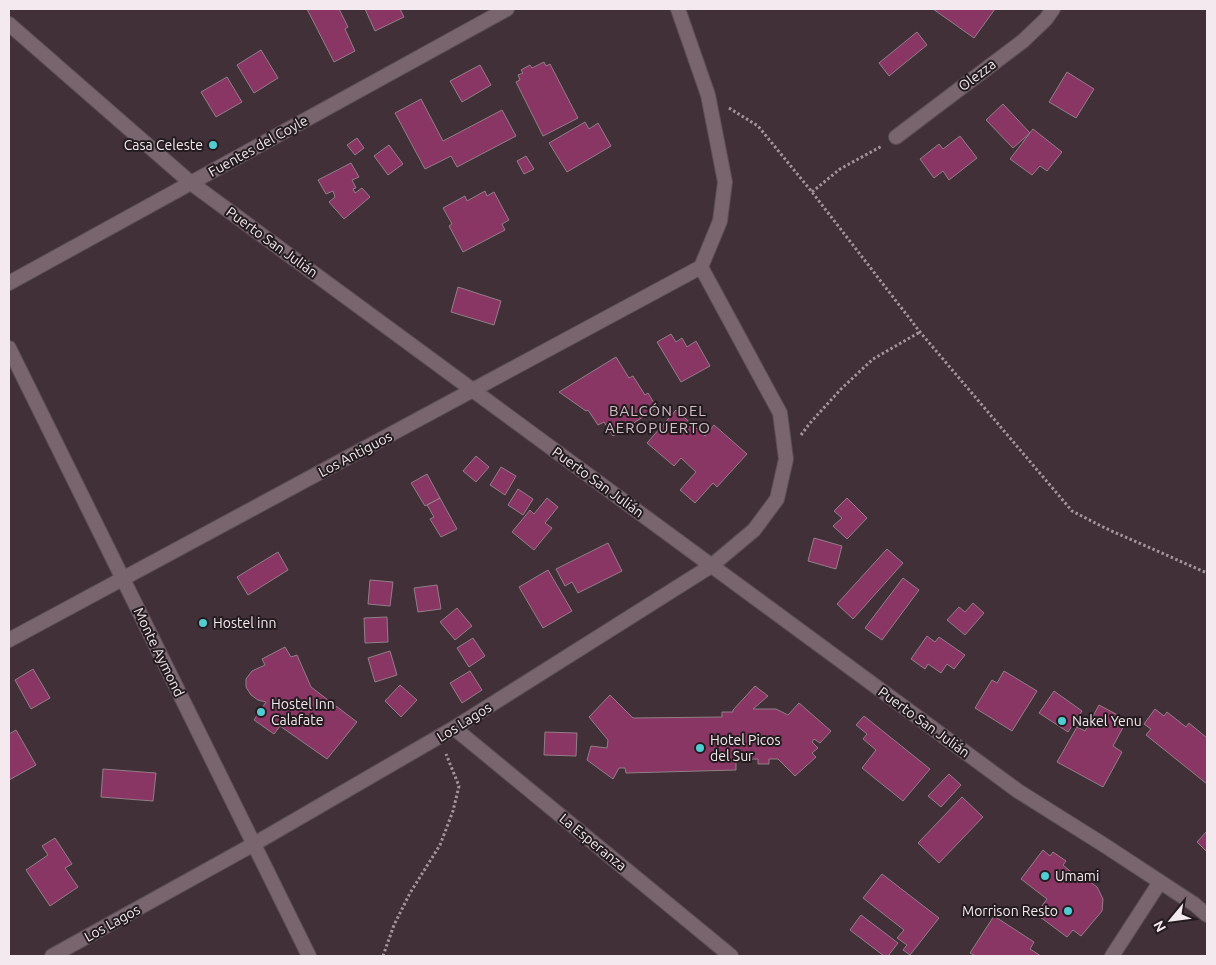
<svg xmlns="http://www.w3.org/2000/svg" width="1216" height="965" viewBox="0 0 1216 965" font-family="Ubuntu,sans-serif">
<rect width="100%" height="100%" fill="#413038"/>
<path fill="#893664" stroke="#927e87" d="M307,9h32l9,18 -3,2 10,22 -21,11z
M365,9h35l4,8 -29,14z
M933,9h62l-21,29z
M917,32l10,13 -38,31 -10,-13z
M261,50l17,28 -24,15 -17,-28z
M544,62l2,4 4,-2 28,54 -35,18 -27,-54 4,-2 -2,-5 5,-2 -2,-3 9,-5 2,3z
M480,65l11,20 -29,17 -12,-21z
M1067,72l27,17 -18,29 -27,-16z
M227,77l15,25 -26,15 -15,-25z
M421,99l22,42 59,-31 14,26 -59,31 -6,-11 -26,13 -30,-56z
M1003,104l27,29 -17,15 -27,-28z
M585,122l4,7 9,-6 13,23 -44,26 -18,-29z
M1033,129l29,23 -15,19 -7,-5 -8,9 -22,-16z
M960,136l17,22 -28,22 -6,-9 -9,7 -14,-19 19,-15 4,5z
M357,138l7,10 -9,7 -8,-10z
M389,145l14,19 -15,11 -14,-19z
M526,156l8,13 -10,5 -7,-13z
M351,163l8,14 -7,3 4,8 -3,1 2,4 7,-5 8,9 -26,22 -15,-17 6,-5 -2,-6 -7,3 -8,-14z
M485,191l2,5 7,-4 15,28 -7,4 3,6 -42,22 -14,-26 3,-2 -9,-16 22,-12 2,5z
M458,287l43,14 -7,24 -43,-13z
M671,334l5,8 6,-4 5,9 9,-6 14,25 -29,16 -24,-40z
M616,357l13,21 4,-2 12,19 3,-2 9,15 -44,28 -9,-14 -6,3 -10,-15 -2,1 -27,-19z
M676,410l29,26 9,-11 33,29 -30,33 -4,-4 -18,20 -15,-13 16,-18 -15,-14 -7,8 -27,-23z
M476,456l13,11 -13,15 -13,-11z
M501,467l15,9 -11,19 -15,-10z
M427,474l13,24 -15,8 -14,-23z
M518,489l15,10 -10,16 -15,-10z
M440,498l17,31 -16,8 -11,-18 4,-2 -7,-12z
M547,498l11,9 -13,16 7,5 -18,22 -22,-18 18,-22 4,4z
M847,498l20,20 -20,21 -14,-13 9,-8 -8,-7z
M814,538l28,8 -6,23 -28,-8z
M608,543l14,28 -44,22 -6,-11 -7,4 -9,-17z
M887,549l16,14 -50,56 -16,-15z
M278,552l10,18 -40,25 -11,-18z
M548,570l24,41 -29,17 -24,-41z
M903,578l16,12 -37,50 -17,-12z
M370,580l23,2 -3,24 -22,-2z
M437,585l4,24 -23,3 -4,-24z
M973,603l11,10 -19,22 -18,-15 12,-13 6,5z
M457,608l15,18 -17,14 -15,-18z
M387,617l1,25 -23,1 -1,-25z
M927,636l8,6 4,-5 26,18 -11,14 -7,-5 -6,9 -13,-9 -3,5 -14,-10z
M473,638l12,18 -16,11 -12,-19z
M285,647l6,10 6,-2 14,32 46,35 -30,37 -47,-33 -6,8 -20,-14 12,-18 -8,-2 -7,-5 -5,-8v-8l6,-8 13,-6 -3,-6z
M390,651l7,24 -22,7 -7,-24z
M33,669l17,29 -19,11 -16,-29z
M470,671l12,19 -20,13 -12,-20z
M1004,671l33,20 -25,40 -37,-23 17,-28 5,3z
M400,685l17,15 -16,17 -16,-16z
M755,686l13,10 -15,13h23l12,6 11,-12 32,28 -11,12 -6,-4 -2,3 6,6 -6,5 4,4 -21,19 -17,-17h-9v5h-11v-5l-22,1v10l-110,3 -1,-5h-6l-6,11 -26,-19 4,-14 16,2 1,-8 -19,-23 21,-22 23,23 89,-1v-5h11v-2z
M1054,691l28,20 -14,21 -29,-19z
M1099,705l28,15 -14,26 9,6 -19,35 -46,-25 20,-35 8,4z
M1155,709l9,7 3,-4 19,15 3,-4 18,15v46l-61,-49 5,-6 -7,-5z
M864,716l66,53 -27,32 -41,-33 14,-18 -13,-11 4,-5 -11,-9z
M16,730l20,35 -27,15v-46z
M545,732l32,1 -1,23 -32,-1z
M103,769l53,4 -3,28 -52,-4z
M949,774l12,11 -20,22 -13,-11z
M962,797l21,20 -44,46 -21,-20z
M1207,831v21l-10,-10z
M55,838l17,26 -7,4 13,19 -28,19 -24,-36 22,-15 -6,-9z
M1043,850l7,6 3,-4 13,9 -3,4 13,11 2,-3 19,14 6,12 -1,12 -21,25 -8,-6 -6,7 -31,-23 11,-15 -26,-20z
M882,874l57,44 -29,37 -7,-5 4,-5 -10,-7 7,-8 -41,-32z
M861,915l37,28 -10,13h-4l-34,-26z
M994,916l40,26 -4,7 11,7h-65l-6,-3z"/>
<g fill="none" stroke-linecap="round" stroke-linejoin="round">
<g stroke="#5c4e55" stroke-width="16">
<path id="minor" d="M9,24l182,159 827,608 86,54 90,59 13,11
M896,137l127,-96 23,-22 7,-10
M9,283l498,-274
M9,348l300,608
M9,640l692,-373
M454,728l277,228
M52,956l202,-112 200,-116 257,-162 43,-36 23,-31 9,-40 -6,-46 -79,-146 19,-46 5,-39 -17,-87 -30,-86
M1112,956l48,-74"/>
</g>
<path stroke="#a2949a" stroke-width="3" stroke-dasharray="2.5 2.5" stroke-linecap="butt" d="M729,108l29,18 54,66 108,140 152,179 33,17 102,45
M812,192l28,-23 42,-23
M801,435l9,-12 31,-34 32,-30 47,-27
M383,956l11,-31 16,-32 30,-48 13,-34 6,-25 -13,-32"/>
<use href="#minor" stroke="#78656e" stroke-width="14"/>
</g>
<g fill="#51ccd1" stroke="#231b1e" stroke-width="2">
<circle cx="213" cy="145" r="5"/>
<circle cx="203" cy="623" r="5"/>
<circle cx="261" cy="712" r="5"/>
<circle cx="1062" cy="721" r="5"/>
<circle cx="700" cy="748" r="5"/>
<circle cx="1045" cy="876" r="5"/>
<circle cx="1068" cy="911" r="5"/>
</g>
<g text-anchor="middle" stroke-width="4" stroke-linejoin="round" paint-order="stroke">
<g font-size="14" fill="#f4e9ee" stroke="#231b1e">
<text transform="translate(977 75) rotate(-37)" y="5">Olezza</text>
<text transform="translate(258 146) rotate(-29)" y="5">Fuentes del Coyle</text>
<text transform="translate(272 242) rotate(36)" y="5">Puerto San Julián</text>
<text transform="translate(355 454) rotate(-28)" y="5">Los Antiguos</text>
<text transform="translate(598 482) rotate(36)" y="5">Puerto San Julián</text>
<text transform="translate(159 652) rotate(64)" y="5">Monte Aymond</text>
<text transform="translate(464 722) rotate(-32)" y="5">Los Lagos</text>
<text transform="translate(924 722) rotate(36)" y="5">Puerto San Julián</text>
<text transform="translate(593 842) rotate(39)" y="5">La Esperanza</text>
<text transform="translate(112 923) rotate(-29)" y="5">Los Lagos</text>
</g>
<g font-size="14" fill="#f4e9ee" stroke="#231b1e" text-anchor="start">
<text x="203" y="150" text-anchor="end">Casa Celeste</text>
<text x="213" y="628">Hostel inn</text>
<text x="271" y="709">Hostel Inn<tspan x="271" dy="16">Calafate</tspan></text>
<text x="1072" y="726">Nakel Yenu</text>
<text x="710" y="745">Hotel Picos<tspan x="710" dy="16">del Sur</tspan></text>
<text x="1055" y="881">Umami</text>
<text x="1058" y="916" text-anchor="end">Morrison Resto</text>
</g>
<g font-size="15" letter-spacing="1" fill="#d2bcc6" stroke="#231b1e">
<text x="658" y="416">BALCÓN DEL<tspan x="658" dy="17">AEROPUERTO</tspan></text>
</g>
</g>
<rect width="1216" height="965" fill="none" stroke="#f4e9ee" stroke-width="20"/>
<g transform="translate(1171 920) rotate(241)" stroke="#231b1e" stroke-width="4" paint-order="stroke">
<path d="M0-4L9 19L0 12L-9 19Z" fill="#f4e9ee"/>
<text y="-8" font-size="14" font-weight="bold" text-anchor="middle" fill="#f4e9ee">N</text>
</g>
</svg>
